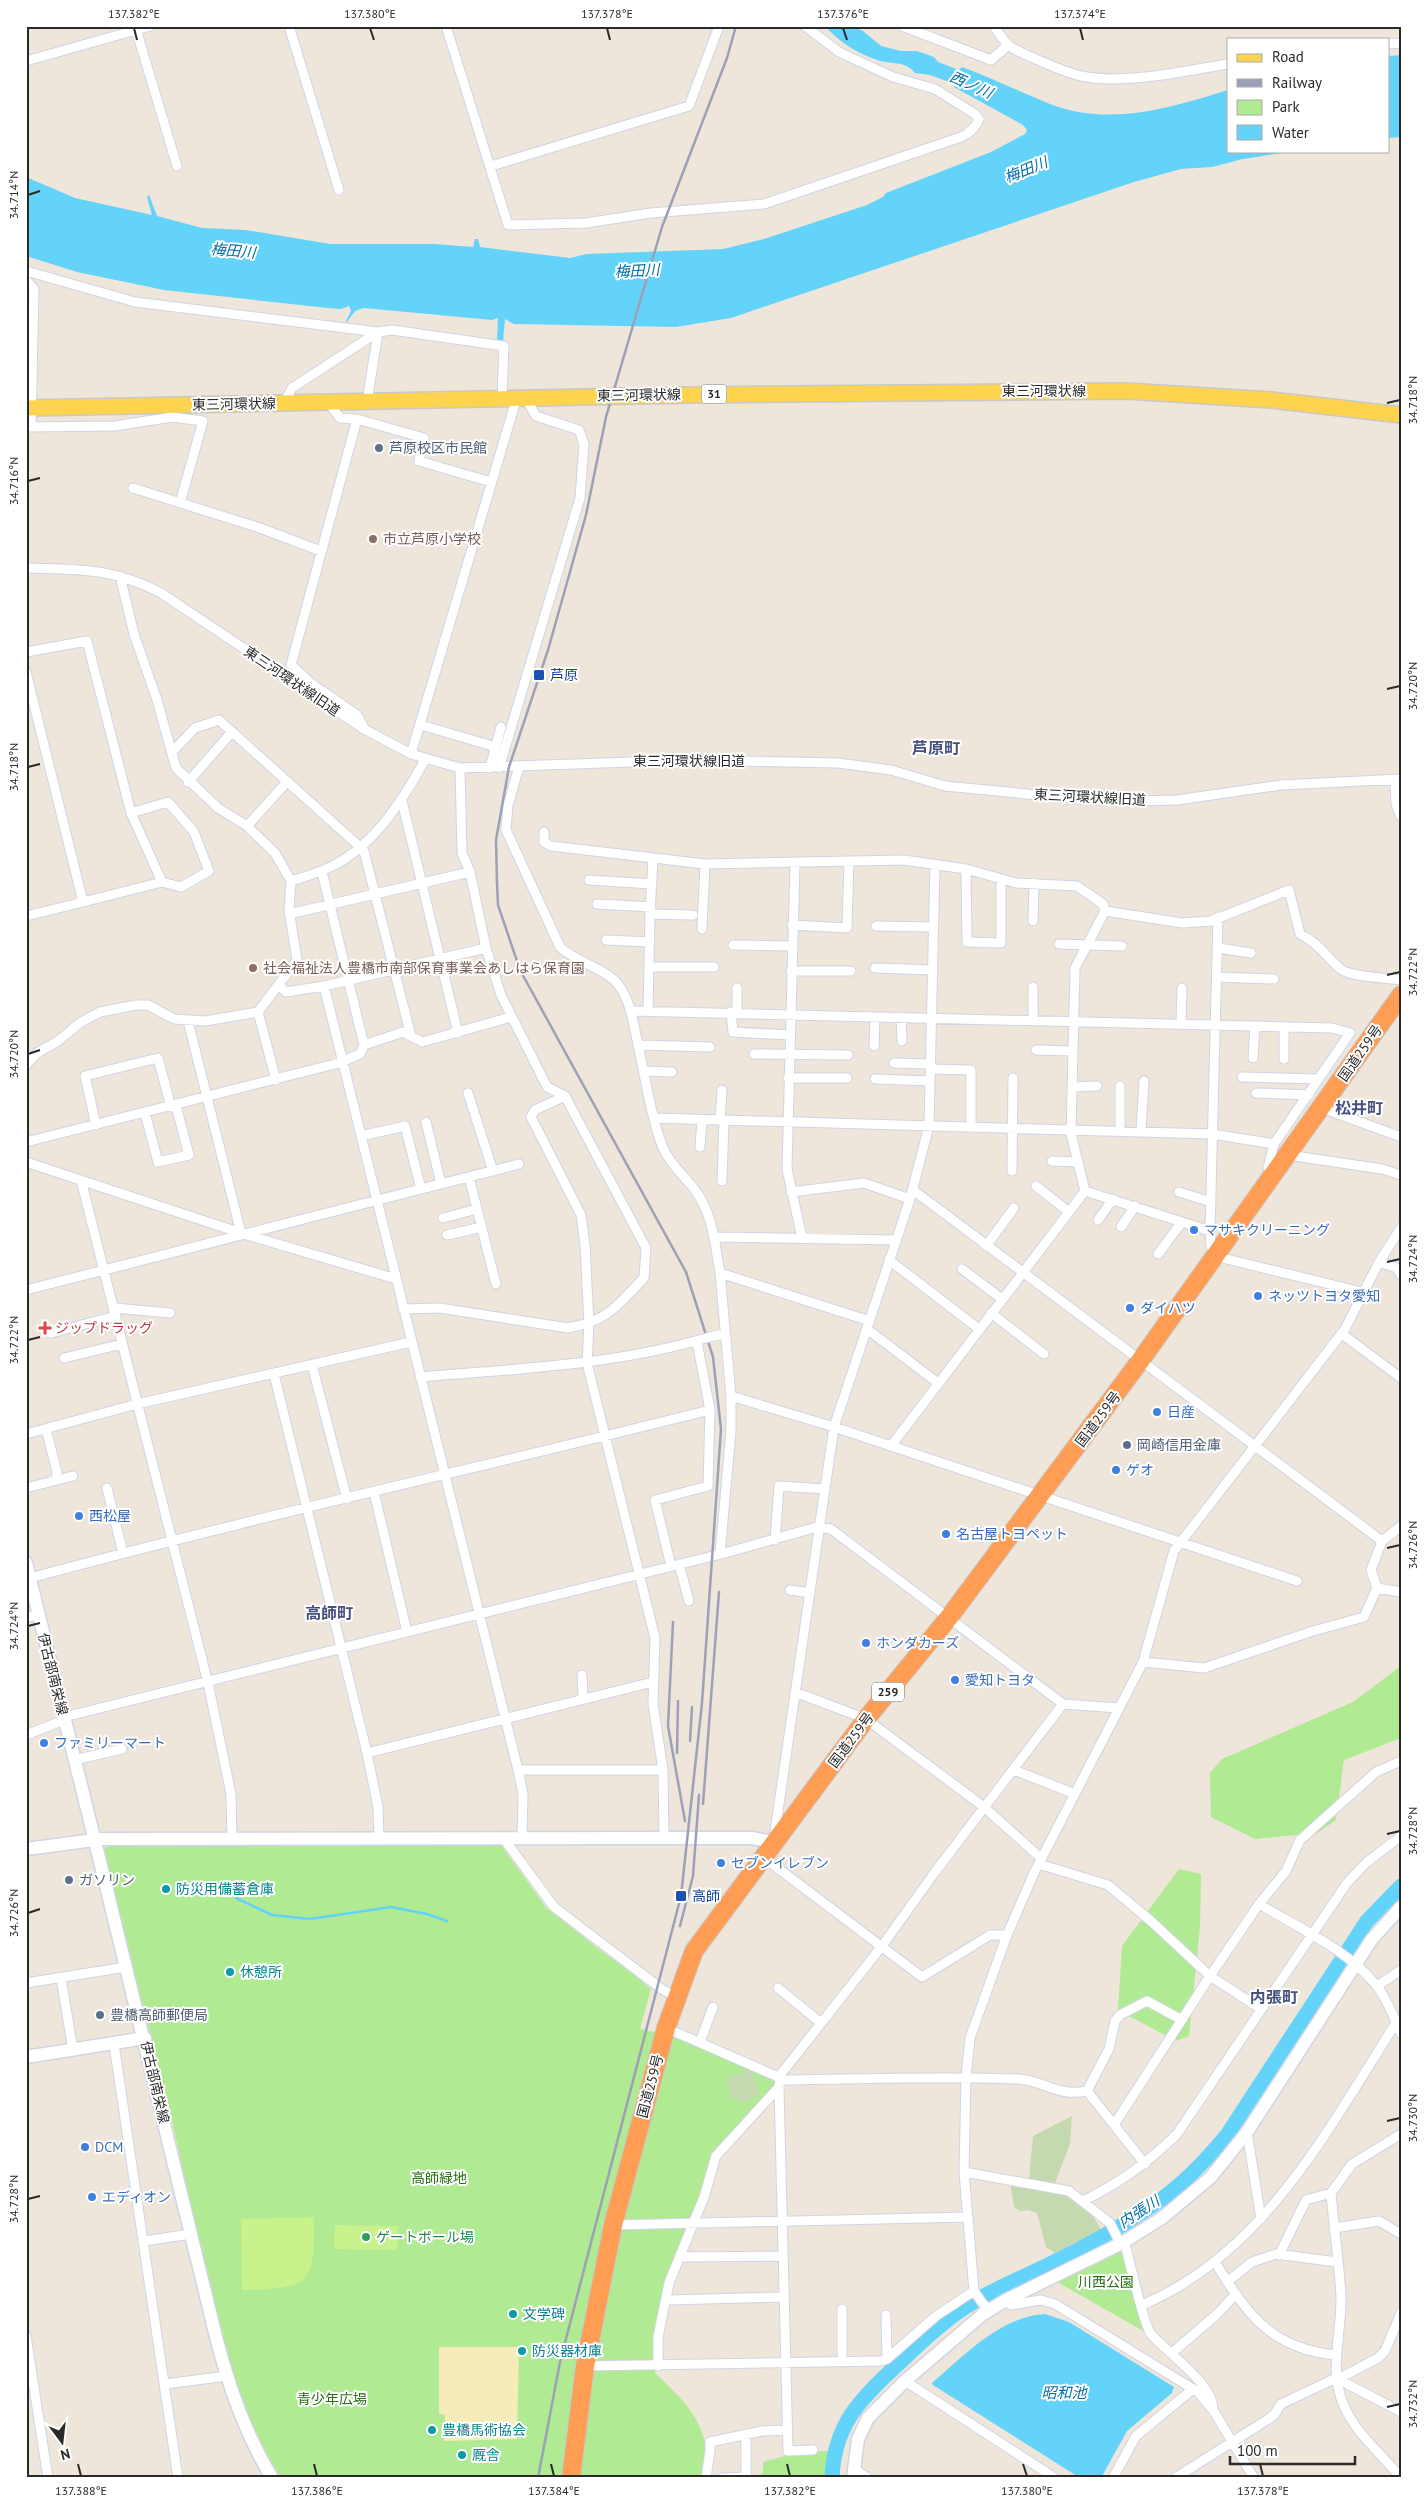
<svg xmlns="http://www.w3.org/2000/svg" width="1427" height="2504" viewBox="0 0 1427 2504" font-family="'PT Sans','Noto Sans JP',sans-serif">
<rect width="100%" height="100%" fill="#eee6db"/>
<path fill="#b0ea92" d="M1401,1666v72l-57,22 -8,60 -19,13 -62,6 -44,-22 -1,-44 12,-14 131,-57z
M497,1843l4,2 47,65 3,-2c29,31 68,53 100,81l-11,40 31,6 105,45v5l-62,70 -22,69 -11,23 -26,115v11c23,22 48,44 51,77 1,9 -3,19 -4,28h-421l-19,-31 -26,-58 -19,-67 -49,-219 -31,-121 -7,-17 -29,-115 11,-6z
M1179,1869l22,5 -1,53 -11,109 -13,5 -58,-31 4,-64z
M1120,2248l3,2 22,82 -91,-52z
M828,2451v27h-69l4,-7v-9l22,-6 1,-3z"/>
<path fill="#f6ecbb" d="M439,2347h80l-2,92 -73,2 1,-26 -6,-1z"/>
<path fill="#c5d9b0" d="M751,2069l8,25 -14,10 -1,-3 -11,-2 -6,-13 1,-8z
M1072,2116l-2,28 -15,39 -26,-4 4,-43z
M1010,2183c37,8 74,8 91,47l-46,23 -9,-6 -9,-34 -9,-3 -8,1 -6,-4z"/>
<path fill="#c8f28c" d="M314,2217c1,70 -5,71 -72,73l-1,-71z
M335,2225l63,1 -1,24 -63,-1z"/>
<path fill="#63d3fa" d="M825,26h27l11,5 18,15 20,5h16l17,6 4,5 21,8 3,-3c30,11 58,25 88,37 60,23 120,4 178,-14v61h66l-51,8 -31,8 -31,2 -47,13 -403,136 -55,9 -162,-3 -9,-5 -2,22h-6l1,-23 -6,2 -128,-12 -9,3 -8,11 -1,-1 5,-10 -2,-5 -8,3 -13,-1 -164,-18 -87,-18 -51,-16v-79l49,21 77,17 -5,-18 2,-2 8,21 45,12 44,2 84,14h105l38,3 2,-8h3l2,8 90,11 17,-4 136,-5 41,-10 103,-34 16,-8 3,-4 105,-41 34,-18 2,-4 -4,-5 -69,-38 1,-3 -25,-9 -15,-2c-10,-13 -23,-8 -38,-13 -20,-7 -38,-18 -52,-34z
M1401,55v82l-13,1v-82z
M1045,2314l24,8 105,65 -2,6 -45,38 -26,47h-21l-147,-93 -1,-2c33,-28 68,-66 113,-69z"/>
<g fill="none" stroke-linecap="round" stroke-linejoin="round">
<path stroke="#63d3fa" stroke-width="2.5" d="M236,1898l36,17 38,4 81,-12 36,7 20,7"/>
<path stroke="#63d3fa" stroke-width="15" d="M832,2478c2,-52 27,-78 63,-111 20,-19 40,-39 63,-55 28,-20 62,-33 94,-49 34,-16 69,-36 101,-58 29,-19 52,-44 74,-70l140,-214 34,-35"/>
<g stroke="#d0d4e5" stroke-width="11">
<path id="street" d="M135,26l42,140
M289,26l50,164
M446,26l62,199 78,-2 65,-10 113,-9 197,-67c9,-4 15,-9 18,-18l-4,-5 -40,-25 -42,-12 -54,-25 -34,-26
M902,26l89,34 16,-14
M994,26c15,24 19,23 44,34 14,6 27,12 43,16 44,9 102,-5 147,-12
M1388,44l13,-1
M26,61l124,-35
M491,166l198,-60 30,-80
M26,271l109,31 243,30 14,-2 112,16 -2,52
M26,280l8,9 -3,138
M367,402l11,-70
M284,403l8,-15 86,-56
M329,403l11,15 17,1 67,19 -5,23 72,21
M357,419l-66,246 21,19 45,31 7,13
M26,427l89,-1 57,-9 31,4 -23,82
M133,488l124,39 64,24
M26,568c52,1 88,0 135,25l203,136 47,25 49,14 230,-8 148,3 53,7 54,16 144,14 43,1 45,-1 104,-15 120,-6
M120,576l14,58 23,66 19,68 42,40 29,18 28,27 16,28
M26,652l61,-11 44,172 31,69 19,5 28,-16 -15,-39 -26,-30 -37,11
M26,672l57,230 -57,14
M421,725l75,22
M172,752l23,-24 24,-8 141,127 4,4 47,185
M411,754l106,-357
M519,767l-11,38 -2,25 54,117c16,15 44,21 57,36 13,16 16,38 20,57 8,35 13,74 26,108 7,16 21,28 32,42 18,24 20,55 25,83
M460,768l2,85 8,19 16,76 15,47 46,92 18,9 -30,14 -4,7 50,98 4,30 4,79 -2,39 68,275 -2,66 10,66 1,67
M490,768l11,-41
M499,768l81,-270 4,-54 -5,-14 -43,-14 -11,-19
M1395,780l1,24 5,13
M188,782l43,-49
M402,801l56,232
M247,826l40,-44
M544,832v10l7,4 154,18 199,-4 62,9 50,14 61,3 26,18 2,7
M795,863l-8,306 15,69
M966,869l1,73 34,1v-63
M322,872l42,173
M589,880l63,4
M83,902l79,-20
M597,904l54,3
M1105,911l77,12 29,-2 78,-31 11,44c22,11 25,23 42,36 11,7 45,8 59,10
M289,914l181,-42
M650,914l3,-55
M1218,917l-8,314 1,15 3,10 148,36
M1033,921l1,-38
M792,925l55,3 2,-67
M876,926l58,1
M702,929l3,-65
M606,940l44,2
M1059,944l63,2
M733,945l59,1
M1218,948l33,5
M650,967h64
M875,968l58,2
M791,971h60
M1217,977l57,2
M279,985l7,7 38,-6 162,-38
M324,986l194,784 5,24 -1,44
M1033,987v34
M631,1011l701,17 18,5 -76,111
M648,1011l2,-97 43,1
M258,1012l18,68
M731,1012l2,20 57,3
M737,1013v-25
M901,1017l1,24
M188,1021l53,212
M1181,1024l1,-36
M639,1045l71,2
M874,1046l1,-29
M1036,1050l36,1
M754,1054l94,1
M1253,1058l2,-32
M1284,1059v-32
M894,1063l37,1
M26,1065l11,-12 21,-12 23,-19 19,-10 36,-7h12l26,14 31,2 53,-9 39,-52 -8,-50 2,-29c16,-5 32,-9 47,-18 39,-22 66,-65 87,-103
M930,1069l41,1v58
M644,1071l28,1
M1242,1077l77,2
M788,1078h59
M875,1079l55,2
M1120,1086v45
M1072,1087l25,-1
M468,1093l25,78
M1256,1093l53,2
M1322,1108l79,29
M145,1113l13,49 31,-7 -13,-49
M654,1118l558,16 62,10 -6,24 4,8
M720,1120l2,-30
M426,1122l15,62
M96,1125l-11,-49 73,-18 13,49
M1141,1131l3,-50
M361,1136l44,-10 16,63
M26,1142l313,-79 21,-9 4,-9 39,-13 19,10 89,-25
M700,1147l2,-27
M1288,1155l94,14 19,6
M1052,1161l26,1
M26,1162l221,73 149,44
M1012,1171l1,-93
M469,1177l27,107
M81,1180l127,503 23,111 1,46
M722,1181l2,-61
M1036,1186l33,26
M913,1190l469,351
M1085,1191l125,40
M791,1192l73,-9 46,16
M1179,1192l32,10
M443,1218l34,-9
M1098,1220l15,-21
M1121,1227l14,-21
M447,1235l35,-8
M714,1237l181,3
M986,1246l28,-38
M1158,1254l24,-32
M889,1260l90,69
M1379,1262l18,6 4,7
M962,1269l40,30
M26,1290l493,-126
M114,1308l56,5
M403,1309l37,-1 128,20c42,-8 48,-22 76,-50l2,-30 -81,-152
M991,1313l53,41
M867,1329l71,54
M51,1333l65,-17
M1342,1334l59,44
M64,1358l58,-14
M312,1365l35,134
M274,1374l93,379 11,54 1,32
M420,1377c96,-8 194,-12 286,-39
M731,1396l103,31 463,154
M46,1429l11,43 -1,8
M26,1434l111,-30 274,-62
M891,1446l194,-255 -14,-57 4,-166 30,-57
M26,1488l47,-12
M107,1488l16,65
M374,1492l33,140
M775,1540l4,-54 46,3
M720,1554l11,-123v-35l-11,-123 150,48
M679,1564l10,37
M671,1566l-16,-66 53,-14 2,-76 -13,-68
M30,1578c225,-61 453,-111 680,-168
M1377,1588l-6,-18 11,-29 19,-15
M790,1590l20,3
M26,1618l13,-4
M1143,1662l61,6 109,-37 51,-14 13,-29 24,4
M582,1675l1,24
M795,1692l71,27 118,88 58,52
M64,1717l661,-164 92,-26 14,2 232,175 55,4
M26,1735l38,-15
M367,1753l286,-71
M74,1760l48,-11
M518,1770h145
M1014,1770l61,24
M774,1838l60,-411 76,-228 19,-73 6,-261
M504,1839l50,68 109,83 13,6
M763,1857l159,120 68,-42h17
M1039,1864l69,21 44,37 58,54 51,33
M1259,1904c38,23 89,46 117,81 11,13 18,33 25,48
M61,1978l12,72
M26,1983l100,-16
M1377,1986l24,-16
M778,1988l43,35
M666,2028l110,48 5,4c79,-1 158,-4 237,-1 28,2 39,18 69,12
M700,2042l13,-35
M114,2044l64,434
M1114,2125l96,-149 49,-72 27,-33 14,-31 76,-68 25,-11
M1247,2132l14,87
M1145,2164l-58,-73 22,-42 6,-28 5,-6 27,-14 35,19
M964,2172l105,19 41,32 8,16 8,9c4,15 18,78 25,86 15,18 63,50 62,76
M1083,2201c35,-17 66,-39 94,-67l170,-251 20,-21 34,-26
M613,2225l355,-8
M1334,2228l45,-7 22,13
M144,2241l47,-7
M1279,2255l27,-55 25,-7
M680,2257l103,-1
M1215,2262c32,52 55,86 120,93
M1227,2282l25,-20 24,-8 61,8
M667,2300l117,-3
M1006,2300l5,5 30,-5 14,4 143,88 15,18 41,68
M1142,2305c122,-51 186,-176 254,-282l5,-3
M842,2309v53
M989,2309l-6,-5 -9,-13 -10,-119 2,-95 4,-39 37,-103 27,-62 109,-211 31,-111 171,-222 34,-67 22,-34
M886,2315l1,44
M26,2336l22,142
M1172,2353l44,-38 20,-21
M585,2366l296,-5 6,-2 49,-43 38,-25
M658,2366v-29l11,-54 35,-86 12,-41 63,-69
M1338,2379l40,-21 7,-7 16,-38
M905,2381l150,97
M165,2384l62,-8
M813,2450l-25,1 -9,-364 2,-13 101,-128 53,-74 128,-168
M854,2469l14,9
M706,2478l4,-27v-9l52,-11 26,-1
M721,2478l25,-1v-43
M1113,2478l23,-42 57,-47
M1175,2478l92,-58 7,-5 7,-11 55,-26 65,34
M1401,2478c-19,-24 -45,-44 -57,-72 -16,-37 -2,-71 -3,-110 -2,-34 -7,-68 -10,-103l21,-29 49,-30"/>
</g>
<g stroke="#d0d4e5" stroke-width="15">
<path id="secondary" d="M26,1563c64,258 128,515 190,774 13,50 29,96 56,141
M26,1849l76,-10 586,-1h64l22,4
M26,2057l119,-19
M853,2478l5,-39 10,-21 37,-37 78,-67 23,-14 116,-57 40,-25 49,-41 36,-45 125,-193 29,-32"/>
</g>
<g stroke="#c8c8c8" stroke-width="18">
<path id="primary" d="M26,408l662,-13 438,-4 145,9 130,15"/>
</g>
<g stroke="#c8c8c8" stroke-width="20">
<path id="highway" d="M571,2478l14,-112 28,-141 53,-197 28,-77 172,-232 84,-103 190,-255 261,-366"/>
</g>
<use href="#street" stroke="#fff" stroke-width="9"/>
<use href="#secondary" stroke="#fff" stroke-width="12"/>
<use href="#primary" stroke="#fed44f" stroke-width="15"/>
<use href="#highway" stroke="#ff9d55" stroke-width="18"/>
<path stroke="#9da1b7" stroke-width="2.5" d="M673,1622l-5,104 17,95
M690,1741l2,-34
M677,1753l1,-52
M703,1804l16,-212
M680,1926l13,-50 6,-81
M538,2478l22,-116 121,-466 21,-193 19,-274 -8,-72 -27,-85 -166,-302 -22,-65 -1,-22 -1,-43 13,-73 39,-117 38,-135 20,-98 56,-190 65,-169 9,-32"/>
<g stroke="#d0d4e5" stroke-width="11" stroke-linecap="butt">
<path id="street-bridge" d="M706,1338l13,-3"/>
</g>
<use href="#street-bridge" stroke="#fff" stroke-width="9"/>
</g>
<path fill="none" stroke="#2a2a2a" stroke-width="2" d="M134,28l3,12M370,28l4,12M607,28l3,12M843,28l4,12M1080,28l3,12M28,195l12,-4M1387,403l13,-3M28,481l12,-3M1387,689l13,-3M28,767l12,-3M1387,975l13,-3M28,1054l12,-4M1387,1262l13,-3M28,1340l12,-3M1387,1548l13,-3M28,1626l12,-3M1387,1834l13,-3M28,1913l12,-4M1387,2121l13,-3M28,2199l12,-3M1387,2407l13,-3M78,2464l3,12M314,2464l3,12M551,2464l3,12M787,2464l3,12M1023,2464l4,12M1260,2464l3,12"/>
<g fill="#5c6f8a" stroke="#fff" stroke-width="2">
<circle cx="379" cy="448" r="5"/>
<circle cx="1127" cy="1445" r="5"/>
<circle cx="69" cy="1880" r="5"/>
<circle cx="100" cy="2015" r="5"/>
</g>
<g fill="#8d6e63" stroke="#fff" stroke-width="2">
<circle cx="373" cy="539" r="5"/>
<circle cx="253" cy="968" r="5"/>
</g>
<g fill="#1a4fb4" stroke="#fff" stroke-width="2">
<rect x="533" y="669" width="12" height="12" rx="2.5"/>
<rect x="675" y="1890" width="12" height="12" rx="2.5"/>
</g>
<g fill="#3f7fe0" stroke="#fff" stroke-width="2">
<circle cx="1194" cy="1230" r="5"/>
<circle cx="1258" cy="1296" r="5"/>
<circle cx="1130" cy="1308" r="5"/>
<circle cx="1157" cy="1412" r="5"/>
<circle cx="1116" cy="1470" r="5"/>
<circle cx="79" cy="1516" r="5"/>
<circle cx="946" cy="1534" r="5"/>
<circle cx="866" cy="1643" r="5"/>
<circle cx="955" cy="1680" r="5"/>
<circle cx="44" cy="1743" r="5"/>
<circle cx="721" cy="1863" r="5"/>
<circle cx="85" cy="2147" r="5"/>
<circle cx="92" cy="2197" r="5"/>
</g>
<path fill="#e0444e" stroke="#fff" stroke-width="2" d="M42.5 1320.5h5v5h5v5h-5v5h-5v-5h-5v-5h5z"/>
<g fill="#0f9aa8" stroke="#fff" stroke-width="2">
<circle cx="166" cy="1889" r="5"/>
<circle cx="230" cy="1972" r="5"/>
<circle cx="513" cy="2314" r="5"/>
<circle cx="522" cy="2351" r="5"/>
<circle cx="432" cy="2430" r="5"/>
<circle cx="462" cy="2455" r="5"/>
</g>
<circle fill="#2e9e5b" stroke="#fff" stroke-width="2" cx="366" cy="2237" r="5"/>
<g text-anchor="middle" stroke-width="4" stroke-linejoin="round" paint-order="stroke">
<g fill="#fff" stroke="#6a6a6a" stroke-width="1">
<rect x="701.5" y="384.5" width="25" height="19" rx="4"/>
<rect x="872" y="1682.5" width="32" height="19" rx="4"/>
</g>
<g font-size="12" font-weight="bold" fill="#2a2a2a">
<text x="714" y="398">31</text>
<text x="888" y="1696">259</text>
</g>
<g font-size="14" fill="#2a2a2a" stroke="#fff">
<text x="1044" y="396">東三河環状線</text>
<text transform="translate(639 395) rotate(-1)" y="5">東三河環状線</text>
<text transform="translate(234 404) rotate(-1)" y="5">東三河環状線</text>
<text transform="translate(292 681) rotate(34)" y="5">東三河環状線旧道</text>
<text x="689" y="766">東三河環状線旧道</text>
<text transform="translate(1090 797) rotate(3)" y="5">東三河環状線旧道</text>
<text transform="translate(1360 1053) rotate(-55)" y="5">国道259号</text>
<text transform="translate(1098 1419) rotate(-53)" y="5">国道259号</text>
<text transform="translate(53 1674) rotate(76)" y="5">伊古部南栄線</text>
<text transform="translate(851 1740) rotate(-53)" y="5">国道259号</text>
<text transform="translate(155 2082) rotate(77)" y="5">伊古部南栄線</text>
<text transform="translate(650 2086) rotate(-75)" y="5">国道259号</text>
</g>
<g font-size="14" fill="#4e5e75" stroke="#fff" text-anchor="start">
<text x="389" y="453">芦原校区市民館</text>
<text x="1137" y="1450">岡崎信用金庫</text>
<text x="79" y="1885">ガソリン</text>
<text x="110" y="2020">豊橋高師郵便局</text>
</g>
<g font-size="14" fill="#785e54" stroke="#fff" text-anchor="start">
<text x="383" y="544">市立芦原小学校</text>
<text x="263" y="973">社会福祉法人豊橋市南部保育事業会あしはら保育園</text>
</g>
<g font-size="14" fill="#164399" stroke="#fff" text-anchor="start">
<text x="550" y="680">芦原</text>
<text x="692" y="1901">高師</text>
</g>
<g font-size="14" fill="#366cbe" stroke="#fff" text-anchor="start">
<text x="1204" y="1235">マサキクリーニング</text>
<text x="1268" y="1301">ネッツトヨタ愛知</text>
<text x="1140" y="1313">ダイハツ</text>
<text x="1167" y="1417">日産</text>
<text x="1126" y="1475">ゲオ</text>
<text x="89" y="1521">西松屋</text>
<text x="956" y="1539">名古屋トヨペット</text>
<text x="876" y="1648">ホンダカーズ</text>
<text x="965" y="1685">愛知トヨタ</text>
<text x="54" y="1748">ファミリーマート</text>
<text x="731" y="1868">セブンイレブン</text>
<text x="95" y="2152">DCM</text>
<text x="102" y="2202">エディオン</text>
</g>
<g font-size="14" fill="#be3a42" stroke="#fff" text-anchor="start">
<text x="55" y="1333">ジップドラッグ</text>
</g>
<g font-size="14" fill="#0d838f" stroke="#fff" text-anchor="start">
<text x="176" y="1894">防災用備蓄倉庫</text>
<text x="240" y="1977">休憩所</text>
<text x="523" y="2319">文学碑</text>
<text x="532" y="2356">防災器材庫</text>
<text x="442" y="2435">豊橋馬術協会</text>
<text x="472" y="2460">厩舎</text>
</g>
<g font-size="14" fill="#276f13" stroke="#fff">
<text x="439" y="2183">高師緑地</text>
<text x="1106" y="2287">川西公園</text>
<text x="332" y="2404">青少年広場</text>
</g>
<g font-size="14" fill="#27864d" stroke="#fff" text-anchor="start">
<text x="376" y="2242">ゲートボール場</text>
</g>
<g font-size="15" font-style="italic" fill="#0070a9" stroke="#fff">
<text transform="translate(971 85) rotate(24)" y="5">西ノ川</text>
<text transform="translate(1026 170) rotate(-22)" y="5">梅田川</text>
<text transform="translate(233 251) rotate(5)" y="5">梅田川</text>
<text transform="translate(637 271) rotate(-3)" y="5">梅田川</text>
<text transform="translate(1139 2212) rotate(-33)" y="5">内張川</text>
<text x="1064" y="2398">昭和池</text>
</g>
<g font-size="16" font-weight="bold" fill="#465180" stroke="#fff">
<text x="936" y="754">芦原町</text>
<text x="1359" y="1114">松井町</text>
<text x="329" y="1619">高師町</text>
<text x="1274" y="2003">内張町</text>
</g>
</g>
<rect width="1427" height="2504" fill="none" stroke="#ffffff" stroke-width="55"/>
<rect x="1227" y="38" width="162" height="115" fill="#ffffff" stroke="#aaaaaa"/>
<rect x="1237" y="54" width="25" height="8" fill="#fed44f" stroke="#aaaaaa"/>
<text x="1272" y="62" font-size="15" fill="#2a2a2a">Road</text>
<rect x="1237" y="79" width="25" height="8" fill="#9da1b7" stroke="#aaaaaa"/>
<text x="1272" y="88" font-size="15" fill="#2a2a2a">Railway</text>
<rect x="1237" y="100" width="25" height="15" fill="#b0ea92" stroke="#aaaaaa"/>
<text x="1272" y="112" font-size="15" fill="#2a2a2a">Park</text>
<rect x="1237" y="125" width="25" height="15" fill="#63d3fa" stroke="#aaaaaa"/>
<text x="1272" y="138" font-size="15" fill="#2a2a2a">Water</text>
<g transform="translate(62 2442) rotate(165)" stroke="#ffffff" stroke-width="4" paint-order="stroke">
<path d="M0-4L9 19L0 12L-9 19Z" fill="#2a2a2a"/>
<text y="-8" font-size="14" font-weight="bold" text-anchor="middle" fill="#2a2a2a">N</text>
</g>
<path d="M1230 2456v8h125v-8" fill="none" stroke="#2a2a2a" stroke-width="2.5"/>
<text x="1237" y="2456" font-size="15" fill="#2a2a2a" stroke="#ffffff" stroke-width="4" paint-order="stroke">100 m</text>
<rect x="28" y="28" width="1372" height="2448" fill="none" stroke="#2a2a2a" stroke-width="2"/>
<g font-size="12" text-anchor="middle" fill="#2a2a2a">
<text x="134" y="18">137.382°E</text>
<text x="370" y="18">137.380°E</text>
<text x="607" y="18">137.378°E</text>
<text x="843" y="18">137.376°E</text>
<text x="1080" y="18">137.374°E</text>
<text transform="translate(14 195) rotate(-90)" y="4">34.714°N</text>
<text transform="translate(1413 400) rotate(-90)" y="4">34.718°N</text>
<text transform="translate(14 481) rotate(-90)" y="4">34.716°N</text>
<text transform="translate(1413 686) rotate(-90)" y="4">34.720°N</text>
<text transform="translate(14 767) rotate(-90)" y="4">34.718°N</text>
<text transform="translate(1413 972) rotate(-90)" y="4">34.722°N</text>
<text transform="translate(14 1054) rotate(-90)" y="4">34.720°N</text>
<text transform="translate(1413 1259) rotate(-90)" y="4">34.724°N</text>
<text transform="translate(14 1340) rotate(-90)" y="4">34.722°N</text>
<text transform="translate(1413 1545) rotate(-90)" y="4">34.726°N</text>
<text transform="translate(14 1626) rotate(-90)" y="4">34.724°N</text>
<text transform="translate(1413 1831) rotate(-90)" y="4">34.728°N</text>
<text transform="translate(14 1913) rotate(-90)" y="4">34.726°N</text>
<text transform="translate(1413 2118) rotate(-90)" y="4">34.730°N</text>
<text transform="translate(14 2199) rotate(-90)" y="4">34.728°N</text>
<text transform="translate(1413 2404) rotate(-90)" y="4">34.732°N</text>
<text x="81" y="2495">137.388°E</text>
<text x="317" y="2495">137.386°E</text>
<text x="554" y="2495">137.384°E</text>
<text x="790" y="2495">137.382°E</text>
<text x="1027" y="2495">137.380°E</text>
<text x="1263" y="2495">137.378°E</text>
</g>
</svg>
